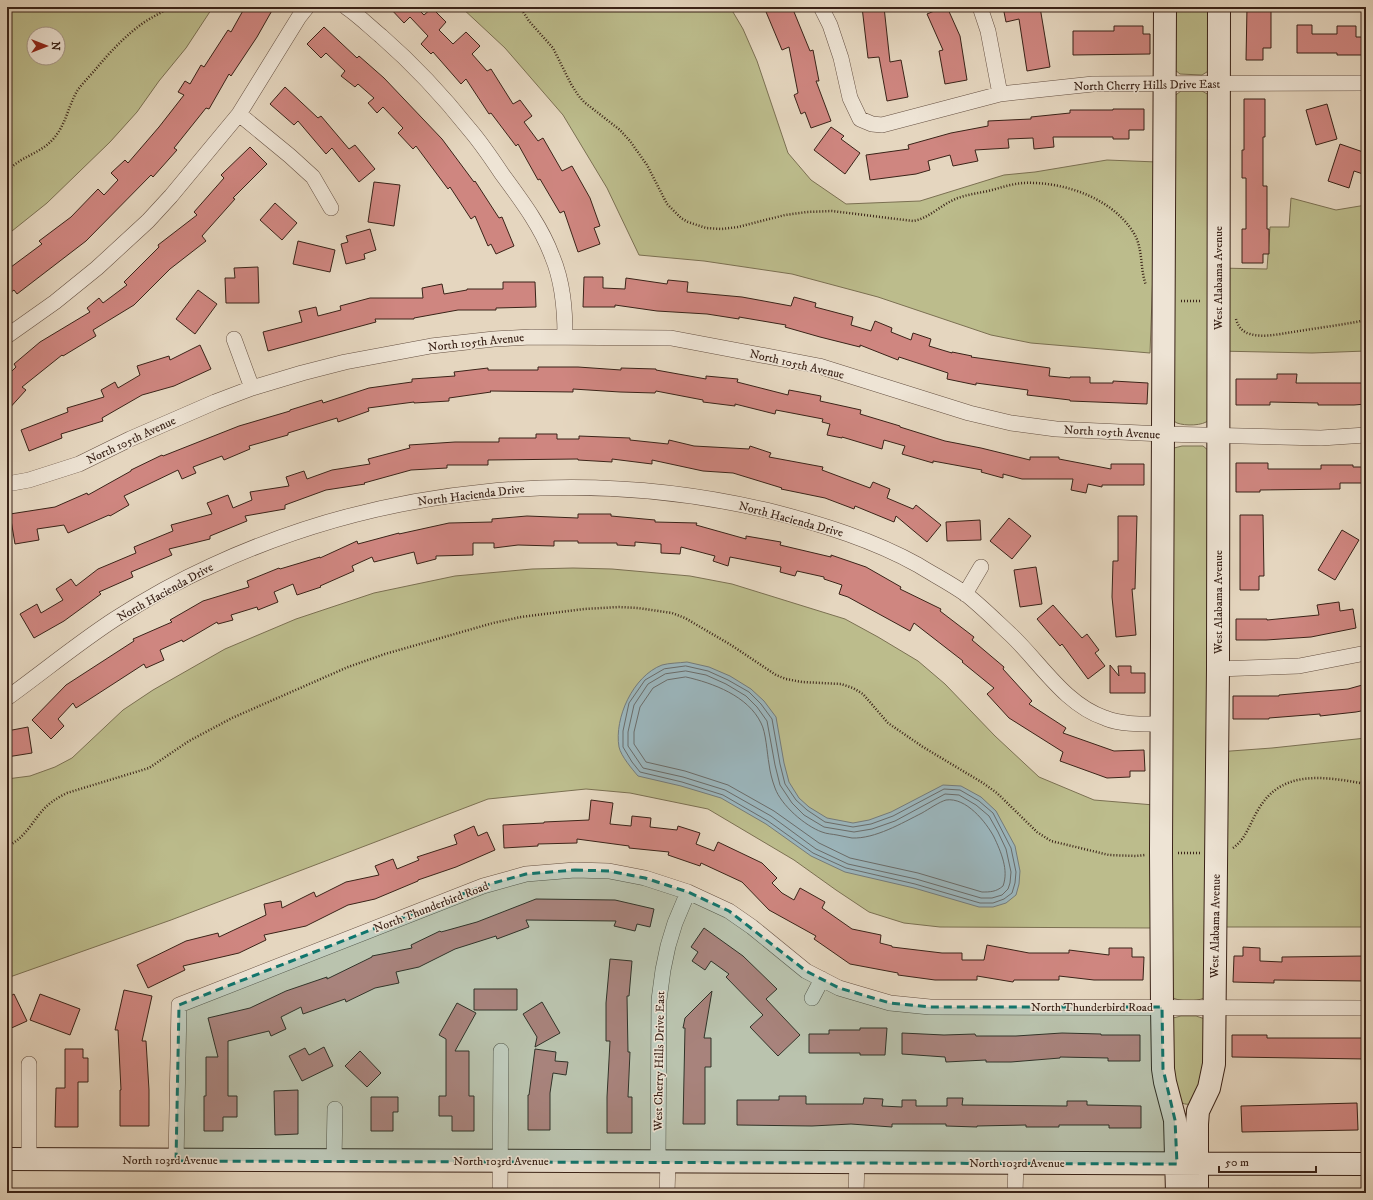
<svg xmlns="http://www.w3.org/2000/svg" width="1373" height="1200" viewBox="0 0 1373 1200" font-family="'IM FELL DW Pica',serif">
<rect width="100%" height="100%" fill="#e5d6bf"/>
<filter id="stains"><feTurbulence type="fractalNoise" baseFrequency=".005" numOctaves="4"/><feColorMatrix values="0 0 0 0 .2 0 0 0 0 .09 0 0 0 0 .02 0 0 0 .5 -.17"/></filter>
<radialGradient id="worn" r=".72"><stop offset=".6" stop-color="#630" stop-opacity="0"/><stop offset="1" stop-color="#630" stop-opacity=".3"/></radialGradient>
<path fill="#bcbc8c" stroke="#7b7052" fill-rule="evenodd" d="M7,7h206l-27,41 -27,33 -22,31 -27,30 -63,61 -40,32zM34,34h24v24h-24z
M461,7h269l13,22 14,32 31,92 23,27 35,24 74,-3 84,-26 31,-3 72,-12 50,2 -7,191 -119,-10 -40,-8 -113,-38 -86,-23 -88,-13 -65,-6 -32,-67 -44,-73 -58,-67z
M1172,7h42l-4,63 -8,5 -22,-1 -5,-4z
M1181,91h21l7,4v325c-6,6 -24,6 -32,3 -3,-1 -4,-4 -6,-7l2,-319z
M1291,198l45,12 30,-5v146l-54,2 -95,-2 1,-83 49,1 3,-42h19z
M1182,446h21l6,5 -5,547c-8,4 -27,4 -34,-2l1,-544 3,-4z
M573,568l39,1 78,7 42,8 113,35 33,18 40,24 27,23 50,52 44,41 55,23 60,5 -1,123 -213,-1 -36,-4 -35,-11 -33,-22 -42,-30 -86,-51 -78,-16 -44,-4 -98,10 -317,121 -164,58v-199l23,-3 25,-9 17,-9 51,-48 30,-20 72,-41 71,-30 78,-26 81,-17 77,-7z
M1366,738v189h-151l2,-175 55,-4z
M1181,1016h15l9,3 3,52 -17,33c-7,1 -10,-1 -14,-6l-9,-75 5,-5z"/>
<path fill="#9bb6bd" stroke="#747b7b" d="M687,662l22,5 21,9 21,13 13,12 12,16 8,46 5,19 10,16 10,9 18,11 26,5 16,-3 22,-8 52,-27 18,1 20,11 15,14 19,35 5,25 -1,13 -3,11 -10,8 -13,4h-14l-65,-19 -69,-16 -34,-16 -45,-32 -45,-26 -40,-12 -43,-10c-6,-7 -17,-20 -19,-29 -5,-29 14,-71 43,-82 7,-2 17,-2 25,-3z"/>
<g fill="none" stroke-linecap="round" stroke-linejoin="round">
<path stroke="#6a6c6a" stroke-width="1" d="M686,666l22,5 20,9 21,12 12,12 11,15 8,45 5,20 11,16 11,10 18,12 28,5 18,-3 22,-8 51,-27 16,1 19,11 14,12 18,35 5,24 -1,11 -3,10 -8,6 -11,4h-13l-65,-19 -69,-16 -33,-15 -45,-32 -45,-26 -41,-13 -42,-10 -8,-10 -9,-15v-16l6,-28 16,-23 19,-11z
M686,671l20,4 20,9 20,12 11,11 10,14 8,44 5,20 12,18 12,12 20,12 30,5 18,-3 23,-8 50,-27 14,1 17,10 13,11 9,16 8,17 5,23 -1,11 -2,6 -6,6 -10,3h-11l-65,-19 -68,-15 -32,-15 -45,-33 -46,-26 -42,-13 -40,-9 -15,-22v-14l6,-27 14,-21 17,-10z
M686,677c27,6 62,19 75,46 5,9 6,30 8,41 1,8 3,16 6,24 6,17 30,38 47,44 5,2 10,2 15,3 5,1 10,2 15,3 23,1 50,-15 70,-25 7,-4 17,-11 24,-13 20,-3 40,22 48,37 7,15 15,33 9,49 -7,6 -13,6 -21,6l-64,-19 -68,-15 -31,-15 -45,-32 -46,-26 -43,-14 -39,-9 -12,-18v-12l6,-25 13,-19 14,-8z"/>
</g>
<path fill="#cf8680" stroke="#3a2318" d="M245,7h29l-17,30 -26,39 -2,-2 -20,35 -3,-1 -32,40 3,2 -24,27 -2,-2 -65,66 -69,53 -3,-4 -7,5v-25l35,-26 -3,-3 32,-24 27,-28 6,6 14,-15 -7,-7 14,-13 3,3 31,-36 25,-32 -6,-3 7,-11 5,3 11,-19 3,2 24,-37 3,2z
M389,7h31l-2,2 6,6 8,-7 14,14 -7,8 14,14 13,-12 14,14 -8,8 15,17 4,-2 22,35 7,-4 12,16 -8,6 14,19 5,-3 19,33 10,-5 18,32 10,28 -6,2 6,16 -22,8 -14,-41 -4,2 -20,-34 -2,1 -20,-36 -2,2 -25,-33 -2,1 -23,-35 -5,5 -28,-32 -2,2 -10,-10 7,-8 -18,-19 -6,6z
M764,7h28l18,44 3,-1 6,31h-3l15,40 -20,7 -6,-16 -4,2 -7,-19 4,-2 -9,-46 -7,3z
M862,7h22l6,55 11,-2 7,37 -21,4 -8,-44 -11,1z
M944,7h3l13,29 7,44 -22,4 -6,-33 4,-1 -16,-36z
M1003,7h37l10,60 -23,4 -8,-52 -13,3z
M1247,7h24v41h-8v12h-17z
M1297,25h15v9h25v-8h19v11h10v18h-29v-2h-40z
M1114,26h29v8h7v20l-77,1v-24h41z
M324,27l33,31 2,-2 25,22 58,61 32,43 1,-1 24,37 3,-1 12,29 -18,8 -5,-10 -3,2 -13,-30 -4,3 -21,-32 -2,2 -32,-43 -3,3 -15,-16 5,-5 -20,-21 -6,6 -9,-10 6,-5 -16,-14 -3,3 -14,-11 4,-5 -19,-18 -5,5 -14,-14z
M285,87l33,31 3,-2 28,33 6,-4 20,24 -16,13 -27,-34 -6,6 -28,-33 -4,4 -24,-21z
M1244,99h21v38h-2v49h4v43h2v25h-6v9h-21v-34h4v-51h-4v-28h2z
M1327,104l10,35 -21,6 -10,-35z
M1113,109h31v21h-15v9h-16v-2h-60l1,10 -20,2 -1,-11 -25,1 1,9 -34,2 3,11 -25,5 -3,-11 -22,6 2,9 -14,4 -46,6 -4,-25 43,-6 -1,-4 43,-12 37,-7v-5l43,-2v-2l39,-4v-3h43z
M831,127l13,9 -3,3 19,14 -15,21 -31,-24z
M1340,144l26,9v22l-12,-4 -5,17 -21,-7z
M250,147l17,17 -34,34 2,1 -33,37 4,5 -36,28 -36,36 -41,25 3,6 -33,20 -1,-1 -40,32 4,3 -19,21v-35l9,-9 -2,-3 26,-22 50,-30 -3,-4 12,-10 4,5 24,-18 -3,-3 35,-35 -1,-2 39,-30 -3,-3 30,-34 -3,-3z
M374,182l26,3 -6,41 -26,-4z
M275,203l22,20 -15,17 -22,-20z
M370,229l6,21 -12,4 1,5 -19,5 -5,-20 7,-2 -2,-6z
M298,241l37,9 -5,22 -37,-8z
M258,267l1,36h-33l-1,-25h10l-1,-10z
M584,277h19v11l22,1 1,-11 41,6 1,-4 20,2 -1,10 55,5 49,9 3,-9 22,6 -1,4 38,10 -2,8 20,6 4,-10 17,7 -1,4 20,8 2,-7 18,6 -2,7 23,7v-1l20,4 -1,1 79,11 -1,8 21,2v-1h20v6h23v-2l35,2 -1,21 -77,-3v-1l-43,-5 1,-5 -52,-7v2l-29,-6 1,-6 -49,-16 -1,3 -38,-15v2l-40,-10 -35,-10 1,-2 -47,-8v2l-32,-5 -50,-3 -42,-6v2h-32z
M503,282h32l1,25 -40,1v2h-38l-44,8v1h-39l1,3 -108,29 -5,-19 39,-10 -3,-11 17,-4 2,9 23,-6 -1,-4 30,-8h53l-1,-10 20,-4 2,10 23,-4v-1h36z
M198,290l19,14 -22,30 -19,-15z
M200,345l11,24 -37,17 -32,9 -40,23 1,3 -42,13 1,4 -33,13 -8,-21 47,-18 -1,-4 37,-11 -3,-7 14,-8 3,6 22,-13 -3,-9 32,-10 1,4z
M538,367h40l43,3v-2l35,1v1l50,9v-3l32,3 -1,3 51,13 1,-5 32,6 -1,5 41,9 -1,4 40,12v1l45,14 36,7 49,12v-3h29v2l52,10v-5h33v21h-42v2l-14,-3 -2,9 -15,-3 2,-11h-51l-19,-5v4l-22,-6 1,-2 -49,-9v2l-31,-9 3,-8 -21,-6 -2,9 -40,-12v1l-15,-3 3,-11 -8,-2 1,-3 -47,-9 -1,4 -40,-10v2l-32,-4v-2l-47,-9 -1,2 -35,-1 -47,-3v3l-83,-1 1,1 -42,6v3l-35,2v-1l-46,6 1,3 -31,11 -1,-4 -49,15v2l-39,11 1,3 -26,11 -2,-4 -29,11 3,6 -14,6 -4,-9 -54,26 5,9 -19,11 -1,-1 -41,18 -4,-8 -27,4 2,11 -24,4 -5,-30 45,-7 32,-14 1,2 43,-24v-1l31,-15 1,1 76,-30 51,-15v-1l32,-10 1,3 46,-15 43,-6v-3l43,-3 -1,-4 34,-4v2h50z
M1277,374h20l-1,9h70v21l-12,1h-36v-2l-48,-1v3h-34v-26h41z
M536,434h21v5h22v-3l51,2v2l38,4 1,-4 25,6 55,3 1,-3 21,7 -2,4 54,10 -1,3 48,18 3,-6 17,7 -3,9 26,11 3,-4 25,20 -14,17 -31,-26 -2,6 -39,-16 -1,3 -29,-11 -44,-9 1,-1 -49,-15 -30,-2 -51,-11v4l-40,-5v3l-34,-2v-1l-90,1v5h-41v3l-36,2 -47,13 1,1 -39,6 -41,15v4l-40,7 2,5 -37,15v3l-41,10 3,6 -41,17 2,5 -34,15 2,2 -37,27 -30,17 -14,-24 17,-10 4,9 22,-13 -7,-11 15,-10 5,7 22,-17 38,-16 -2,-6 39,-16 -2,-6 41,-11 -5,-11 21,-8 5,13 19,-8 -2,-8 39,-6 -3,-9 18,-6 3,8 25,-9 38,-6 -2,-5 42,-11 -1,-3 46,-3h44v-4h37z
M1236,463h32v6h53v-4h32v2h13v16h-26v6l-80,1v2h-24z
M578,514h33v2l44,4v2l42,1 -1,2 50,14v-3l35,6 -1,3 51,12v-2l35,12 35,20 -1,2 41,20 -1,2 34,26 -2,3 32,27 -1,2 29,32 -3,3 37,24 -3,5 51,18 30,-1 1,21h-15v6l-23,1 -47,-17 3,-9 -54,-34 -22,-24 7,-6 -32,-26 1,-1 -49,-38 -4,8 -62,-34 -9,-3 3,-9 -18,-6v-2l-27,-6 -2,5 -15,-4 1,-5 -51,-10 -2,9 -15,-5 2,-5 -34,-9 -1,7 -19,-1v-9l-26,-2v4l-18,-1v-2h-39v-2h-24v5l-36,-1 -24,3v-5h-21v12l-37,1v3l-19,5 -3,-12 -40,10 -2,-5 -20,9 2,5 -34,15 1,1 -24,8 -4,-11 -19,8 4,10 -20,8 -1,-3 -26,8 2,5 -15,4 -1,-2 -34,20 -1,-2 -22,10 4,10 -18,8 -2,-4 -68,44 -3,-5 -15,16 6,7 -13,13 -19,-19 34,-35 68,-44 -1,-2 39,-17 -2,-2 33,-19 46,-14 -2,-6 32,-13 1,1 40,-12v1l37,-17 1,3 41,-11v1l50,-11 43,-1v-3l35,-3 51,2z
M1240,515h23l1,61h-5v14h-19z
M1118,516h19l-2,73h-3l4,46 -20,2 -4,-40 1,-36h5z
M1009,518l22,18 -19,23 -22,-18z
M980,520l1,20 -34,1 -1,-19z
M1342,530l17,10 -24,40 -17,-10z
M1036,567l6,37 -22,3 -6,-37z
M1339,602l1,9 13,-2 3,19 -45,9 -45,3h-30v-21h31v1l52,-5 -2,-10z
M1053,605l29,33 5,-4 12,16 -4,3 10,13 -17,13 -26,-35 -2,2 -23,-27z
M1110,665l9,11 -1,-10h13v7h14v20h-35z
M1366,684v26l-10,2 -36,4v-2l-51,4v1h-36v-23h46v-1l69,-6z
M28,727l4,26 -25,4v-26z
M591,800l22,3 -3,21 21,2 1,-10 19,2 -1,9 27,3 1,-4 22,7 -4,11 18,7 4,-9 44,21 15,15 -5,5 10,10 12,7 6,-12 25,14 -3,6 30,21 29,6 -1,8 12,3v1l50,6h20v7h22l3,-15 42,8h40v-3l40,5v-7h23v9h12l-1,23h-49l-35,-4v4h-45l-1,2 -36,-6v4h-42l-37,-5v-2l-48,-9 -36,-25 2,-3 -47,-26 -27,-28 -41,-19 -1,3 -32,-11 1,-3 -40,-4v-2l-52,-7v4l-39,1v2l-34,2 -1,-23 41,-2v-1l45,-2z
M474,826l4,10 9,-4 8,18 -39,17 -38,13v1l-43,18 -27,6 -42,21 -42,9 2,5 -27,13 -56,13 2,4 -37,18 -11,-23 49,-24 32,-8 1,4 47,-22 -2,-11 17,-3 1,7 32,-16 2,5 30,-15 33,-7 -4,-9 18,-7 4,10 22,-9 -2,-3 40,-13 -3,-9z
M536,899l79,1 39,9 -4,18 -13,-3 -2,7 -21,-5 2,-5 -90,-1 3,7 -32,12 -1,-3 -41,13 -36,18 -23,5 3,11 -24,5 -29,14 -1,-3 -42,15 -2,-7 -20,10 5,12 -15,7 -2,-5 -41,10v55h9v21h-14v14h-19v-35h2v-39h12l-10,-39 42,-10 36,-17 41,-14v2l45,-22v-1l40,-8 -1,-3 29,-14 1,1 36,-10z
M704,928l39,28 34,33 -11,10 34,36 -22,21 -28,-29 13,-12 -37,-38 3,-3 -18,-13 -6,9 -13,-9 6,-9 -7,-5z
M1243,947l17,1v13l22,1v-5l83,-1v25l-91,-1v3l-41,-1 1,-26h9z
M610,959l22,2 -3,35h-2l1,56h2l-2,45h4v36h-25v-36l3,-56h-4v-38z
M474,989h43v21h-43z
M124,990l28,6 -10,45h4l3,49v36h-29v-36h1l-3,-60h-3z
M712,991l-8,47h7v29h-6v57h-22l2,-96h-2l2,-10z
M14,994l13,27 -20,9v-32z
M40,994l40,15 -10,26 -40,-15z
M542,1002l18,31 -25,14 2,-10 -14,-23z
M457,1003l19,10 -21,38h14v45h5v35h-22v-15h-13v-20h7v-57l-7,-4z
M860,1028h27l-2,27h-25v-2h-51v-19h20v-4h31z
M902,1033l42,2 31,-1 1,2h40l46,-3 39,1v1h39v26h-32v-3l-48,-1v1l-49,4h-25v-2l-40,2 -1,-5 -43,-3z
M1232,1035h35v3h99v21l-134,-2z
M324,1047l9,19 -31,15 -13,-25 16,-8 4,7z
M65,1049h18v9h5v24h-10v45h-23l1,-39h9z
M535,1049l21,3 -1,9 13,1 -2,13 -13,-2 -3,20v37h-22v-35h1z
M360,1051l21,22 -14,14 -22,-21z
M298,1090v44l-23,1 -1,-44z
M779,1096h27v8h57l1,-6 19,1 -1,7 20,1v-7h14v6h31v-8h16l-1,7 105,1v-5h20v4l54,1v22h-32v-3h-50v2h-33v-2l-49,1v1l-31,-1v-2h-54v3l-41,-3 -39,2 -75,-1v-25h42z
M371,1097h27v15h-5v19h-22z
M1357,1103l1,27 -116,2 -1,-26z"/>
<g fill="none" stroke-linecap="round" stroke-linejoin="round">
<g stroke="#655042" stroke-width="16">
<path id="street" d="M346,7c12,8 23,19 35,29 32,28 62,60 89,94 12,14 22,29 32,44 19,26 39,52 50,82 11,26 13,53 13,80
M821,7l9,18 11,33 9,40 10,21 12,5 10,1 118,-31 93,-10 273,-1
M980,7l8,24 12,63
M239,114l51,42 23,21 18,31
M7,336l48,-34 42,-34 51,-47 23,-25 68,-82 60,-97 8,-10
M234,339l18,49
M7,484l22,-4 50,-16 51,-25 85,-37 37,-14 50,-15 43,-11 86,-16 63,-7 37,-2 140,1 148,28 150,47 42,10 45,6 107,5 158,4 45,-3
M965,594l16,-27
M1218,669l81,-3 67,-13
M7,698c36,-26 71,-55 108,-79 31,-20 63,-38 96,-53 175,-81 376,-100 563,-54 50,13 99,28 144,53 16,10 34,19 49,30 15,12 29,26 43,39 30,28 54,70 95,84 17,7 38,6 57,6
M812,998l10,-19
M29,1064v95
M334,1160l1,-51
M176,1161l3,-156 304,-119 43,-12 49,-4 34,1 36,7 43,14 41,19 23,16 54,44 33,17 51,15 40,4 436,1
M658,1162l1,-162 4,-30 5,-24 7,-23 13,-31
M500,1193l1,-142
M667,1193l1,-31
M856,1193l1,-31
M1015,1193l1,-30"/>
</g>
<g stroke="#3a2318" stroke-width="24">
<path id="secondary" d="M1165,7l-4,845 1,155 1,62 2,13 10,38 2,73
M7,1159l1359,5
M1197,1193v-69l1,-13 11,-23 5,-24 4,-395 1,-662"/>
</g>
<path stroke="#3a2318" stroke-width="2.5" stroke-dasharray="1 2" stroke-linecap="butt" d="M520,7l9,14 24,27 18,36 7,11 6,7 36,28 10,11 17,24 20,39 14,14 7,4 18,6 16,1 16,-2 47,-12 22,-3 25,-1 81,10c18,-3 30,-19 48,-24 9,-3 18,-4 27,-6 12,-3 23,-7 35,-8 41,-2 93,16 113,54 7,16 4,32 10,48
M7,172c13,-16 34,-18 47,-34 12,-14 14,-31 23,-47 5,-7 12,-14 18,-21 14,-17 30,-34 48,-47 9,-6 18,-10 27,-16
M1181,301h21
M1236,319c2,7 6,13 14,15 13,4 29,0 43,-2 24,-4 49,-7 73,-12
M7,846c16,-6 24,-22 35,-35 7,-8 15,-13 25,-18l82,-25 40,-27 43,-23 116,-51 37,-13 108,-31 28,-6 63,-8 35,-2 19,1 34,5 13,5 46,27 45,30 10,4 16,3 39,2 12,4 10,6 25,29 35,24 60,36 14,10 40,39 14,9 58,14 27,1 9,-1
M1233,848c13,-9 17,-25 25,-38 24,-42 68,-33 108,-26
M1178,853h23"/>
<use href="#street" stroke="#eee4d5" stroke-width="15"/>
<use href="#secondary" stroke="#eee4d5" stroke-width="22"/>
</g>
<path fill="#0f766e" fill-opacity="0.2" stroke="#0f766e" stroke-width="3" stroke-dasharray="8 5" stroke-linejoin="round" d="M575,870l34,1 36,7 43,14 41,19 77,60 33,17 51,15 40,4h232l1,62 12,51 2,44 -1001,-3 3,-156 304,-119 43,-12z"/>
<g text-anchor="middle" stroke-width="3" stroke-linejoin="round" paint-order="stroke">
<g font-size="12" fill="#3a2318" stroke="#eee4d5">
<text transform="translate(1147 85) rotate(-1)" y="4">North Cherry Hills Drive East</text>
<text transform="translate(1218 278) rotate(-90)" y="4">West Alabama Avenue</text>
<text transform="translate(476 342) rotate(-6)" y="4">North 105th Avenue</text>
<text transform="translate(797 364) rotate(13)" y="4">North 105th Avenue</text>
<text transform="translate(1112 432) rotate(3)" y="4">North 105th Avenue</text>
<text transform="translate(131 440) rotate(-25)" y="4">North 105th Avenue</text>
<text transform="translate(471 495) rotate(-7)" y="4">North Hacienda Drive</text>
<text transform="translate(791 519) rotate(15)" y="4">North Hacienda Drive</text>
<text transform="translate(165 592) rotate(-29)" y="4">North Hacienda Drive</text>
<text transform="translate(1218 602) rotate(-90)" y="4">West Alabama Avenue</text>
<text transform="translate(431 907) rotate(-21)" y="4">North Thunderbird Road</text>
<text transform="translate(1215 926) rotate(-89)" y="4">West Alabama Avenue</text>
<text x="1092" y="1011">North Thunderbird Road</text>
<text transform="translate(659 1061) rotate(-89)" y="4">West Cherry Hills Drive East</text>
<text x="170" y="1164">North 103rd Avenue</text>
<text x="501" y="1165">North 103rd Avenue</text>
<text x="1017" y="1167">North 103rd Avenue</text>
</g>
</g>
<rect width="1373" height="1200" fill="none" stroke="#e5d6bf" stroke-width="24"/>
<rect x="8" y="8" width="1357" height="1184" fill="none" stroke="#3a2318" stroke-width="2"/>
<rect x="12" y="12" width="1349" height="1176" fill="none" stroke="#3a2318"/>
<g transform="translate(46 46) rotate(90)"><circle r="19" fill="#eee4d5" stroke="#a69789"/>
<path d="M0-3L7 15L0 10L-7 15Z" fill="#8f2418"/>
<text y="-6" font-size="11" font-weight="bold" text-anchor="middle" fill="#3a2318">N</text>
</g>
<path d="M1219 1166v6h97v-6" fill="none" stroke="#3a2318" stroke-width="2"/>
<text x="1225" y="1166" font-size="12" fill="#3a2318" stroke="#eee4d5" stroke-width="3" paint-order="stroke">50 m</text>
<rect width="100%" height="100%" filter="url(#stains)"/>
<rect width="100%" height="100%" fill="url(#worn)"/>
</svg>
